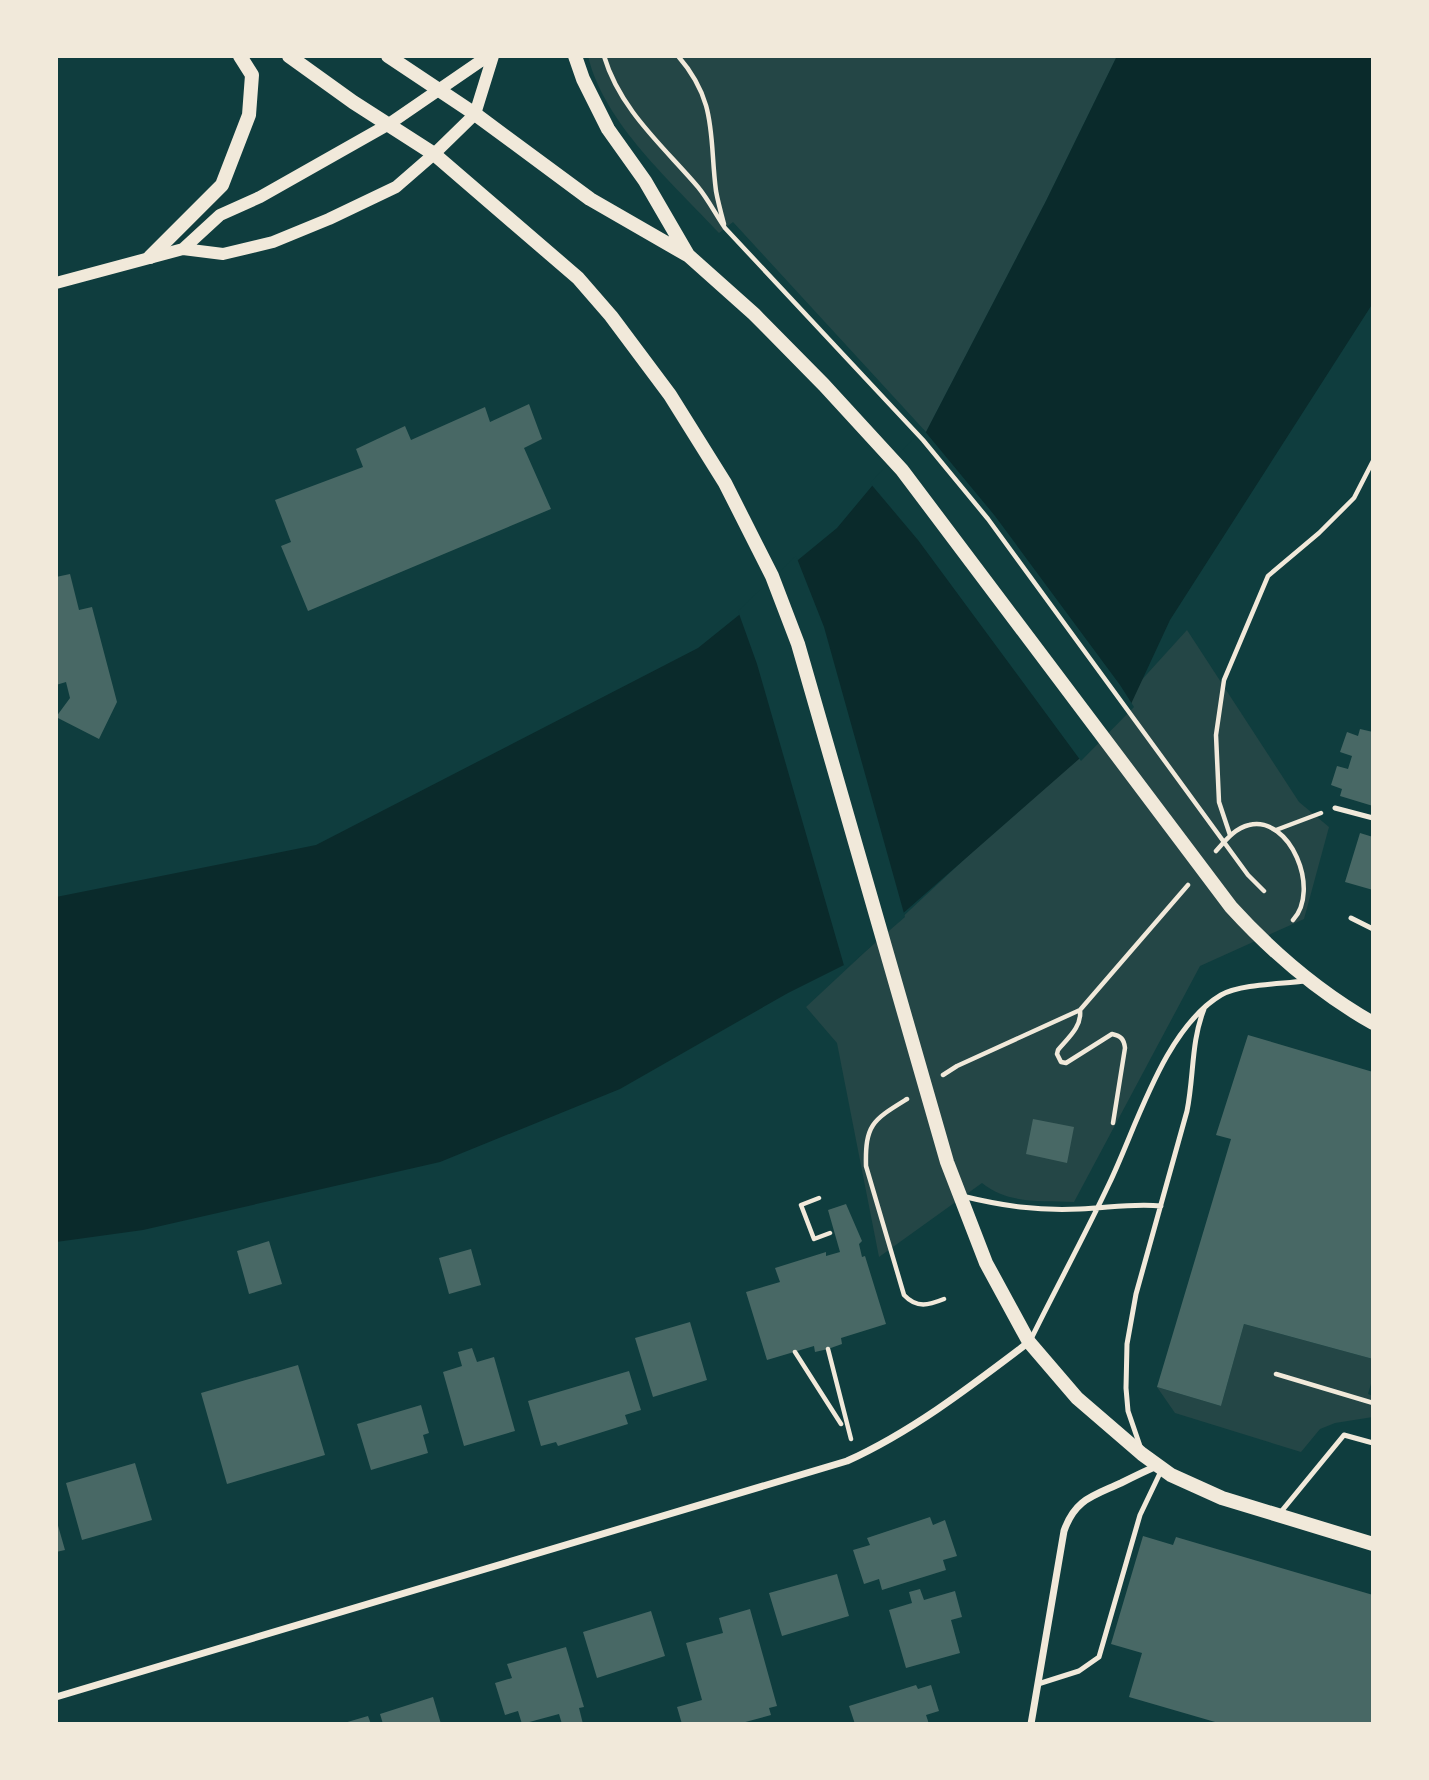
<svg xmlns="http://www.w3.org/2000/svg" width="1429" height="1780" viewBox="0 0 1429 1780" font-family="Poppins,sans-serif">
<rect width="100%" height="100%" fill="#0f3d3e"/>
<path fill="#244646" d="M588,56h529l-71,145 -120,231 -193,-210 -14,11c-46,-50 -115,-109 -131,-177z
M1187,630l112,172 30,25 -25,92 -104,47 -126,236c-33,-2 -64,3 -92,-19l-103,74 -42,-214 -31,-36 253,-236z
M1244,1324l129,35v18l-5,17 5,2v21l-38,6 -15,6 -19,23 -126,-39 -18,-26 64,19z"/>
<path fill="#0a2a2b" d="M1117,56h256v247l-203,317 -39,84 -52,55 -235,206 -56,28 -168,96 -180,73 -297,68 -87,12v-345l260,-52 382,-197 41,-33 59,-55 39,-32 35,-42 54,-54 120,-231z"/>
<path fill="#0f3d3e" d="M923,429l72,87 125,169 14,22 -53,54 -163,-221 -48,-57z
M796,556l28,71 81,290 -60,52 -88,-305 -19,-53z"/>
<path fill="#486865" d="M529,404l13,35 -18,9 27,61 -243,102 -27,-65 10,-4 -16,-42 88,-33 -7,-18 49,-23 6,14 74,-33 5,15z
M70,574l9,36 13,-3 25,95 -18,37 -43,-22 14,-19 -4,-16 -10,3v-108z
M1360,729l13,3v74l-33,-10 2,-7 -11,-4 6,-19 11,3 4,-13 -12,-4 7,-20 11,4z
M1360,833l13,4v53l-28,-8z
M1248,1035l125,37v287l-129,-35 -23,82 -64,-19 74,-248 -15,-4z
M1033,1119l41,8 -7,36 -41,-9z
M846,1204l16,37 -3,3 3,13 3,-1 21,68 -45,14 1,6 -14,5 -13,3 -1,-6 -47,14 -21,-68 34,-10 -5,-14 51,-16v4l14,-4 -12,-42z
M269,1241l13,43 -33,10 -12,-43z
M471,1249l10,36 -32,9 -10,-36z
M690,1322l17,58 -54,17 -18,-59z
M472,1348l5,14 17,-5 21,74 -51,15 -21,-74 19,-6 -4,-14z
M298,1365l27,90 -98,29 -26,-91z
M629,1371l12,39 -16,5 3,9 -70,22 -2,-4 -15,4 -13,-45z
M421,1405l8,28 -6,2 5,18 -57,17 -14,-46z
M135,1463l17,57 -70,20 -16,-57z
M930,1517l3,8 12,-5 12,36 -14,4 3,10 -64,20 -3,-11 -15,5 -11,-34 17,-5 -3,-7z
M57,1522l8,28 -9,2v-29z
M1143,1536l30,9 3,-8 197,58v129h-151l-93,-27 13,-44 -31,-9z
M837,1574l12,42 -67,20 -13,-43z
M920,1589l4,11 31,-9 7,26 -11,3 9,33 -54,15 -17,-58 23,-7 -3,-11z
M750,1609l27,97 -8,2 2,7 -33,9h-56l-5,-17 25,-7 -16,-57 37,-10 -4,-15z
M651,1611l14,45 -68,22 -14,-46z
M566,1647l18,60 -5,1 4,16h-21l-3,-10 -37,10 -4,-13 -13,4 -10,-32 17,-5 -5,-14z
M916,1685l2,4 13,-4 8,26 -13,4 3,9h-74l-6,-18z
M433,1697l8,27h-58l-3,-10z
M368,1716l3,8h-27v-1z"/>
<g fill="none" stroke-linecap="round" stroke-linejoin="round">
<path stroke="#f1e9da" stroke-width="4.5" d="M604,56c16,54 59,90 94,131 10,12 18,28 27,41l198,212 65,79 260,356 16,16
M678,56c40,46 31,81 38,135 2,11 5,22 8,33
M1276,830l45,-17
M1230,835l-11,-33 -3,-67 8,-55 44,-104 51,-43 35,-35 19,-37
M1216,851c9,-10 19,-23 33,-26 41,-10 72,65 44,95
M1080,1010c2,17 -12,28 -22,40l-1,4 4,8 5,1 46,-29c9,2 12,5 13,14l-12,75
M943,1075l14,-9 123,-56 108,-125
M907,1099c-34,21 -42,25 -41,67l38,129c13,14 25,10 40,4
M819,1198l-18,7 13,34 16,-6
M828,1349l23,90
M795,1352l46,72
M1276,1374l97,29"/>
<path stroke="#f1e9da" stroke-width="5" d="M1335,808l38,10
M1351,918l22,11
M962,1196c41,10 75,15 118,13 28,-1 53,-6 81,-3
M1030,1341c26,-53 54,-104 79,-157 28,-58 55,-155 112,-189 20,-11 60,-11 83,-14
M1140,1446l-12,-35 -2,-23 1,-44 9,-50 51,-183c7,-35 4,-69 17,-102
M1280,1513l64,-78 29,8
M1038,1684l41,-13 20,-14 41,-142 22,-46"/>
<path stroke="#f1e9da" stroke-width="7" d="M56,1697l791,-236c66,-30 124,-75 182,-119
M1031,1724l33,-193c11,-32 29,-35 57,-48 12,-6 24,-12 36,-17"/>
<path stroke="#f1e9da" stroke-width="12" d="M183,249l37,-34 40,-18 129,-73 99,-68
M56,283l127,-34 40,5 50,-12 56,-23 67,-32 38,-33 41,-40 18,-58"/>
<path stroke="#f1e9da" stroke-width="14" d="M289,56l64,46 81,52 144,124 33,38 59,79 55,88 47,93 26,68 149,518 39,101 43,79 48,56 65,56 29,21 51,23 151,46
M388,56l87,58 115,85 99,57 65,58 70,71 78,85 329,437c41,45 89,86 142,116
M575,56l8,23 25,50 37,52 43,74
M150,257l72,-72 27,-70 3,-40 -12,-19"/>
</g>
<rect width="1429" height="1780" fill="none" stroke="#f1e9da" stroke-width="116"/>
</svg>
